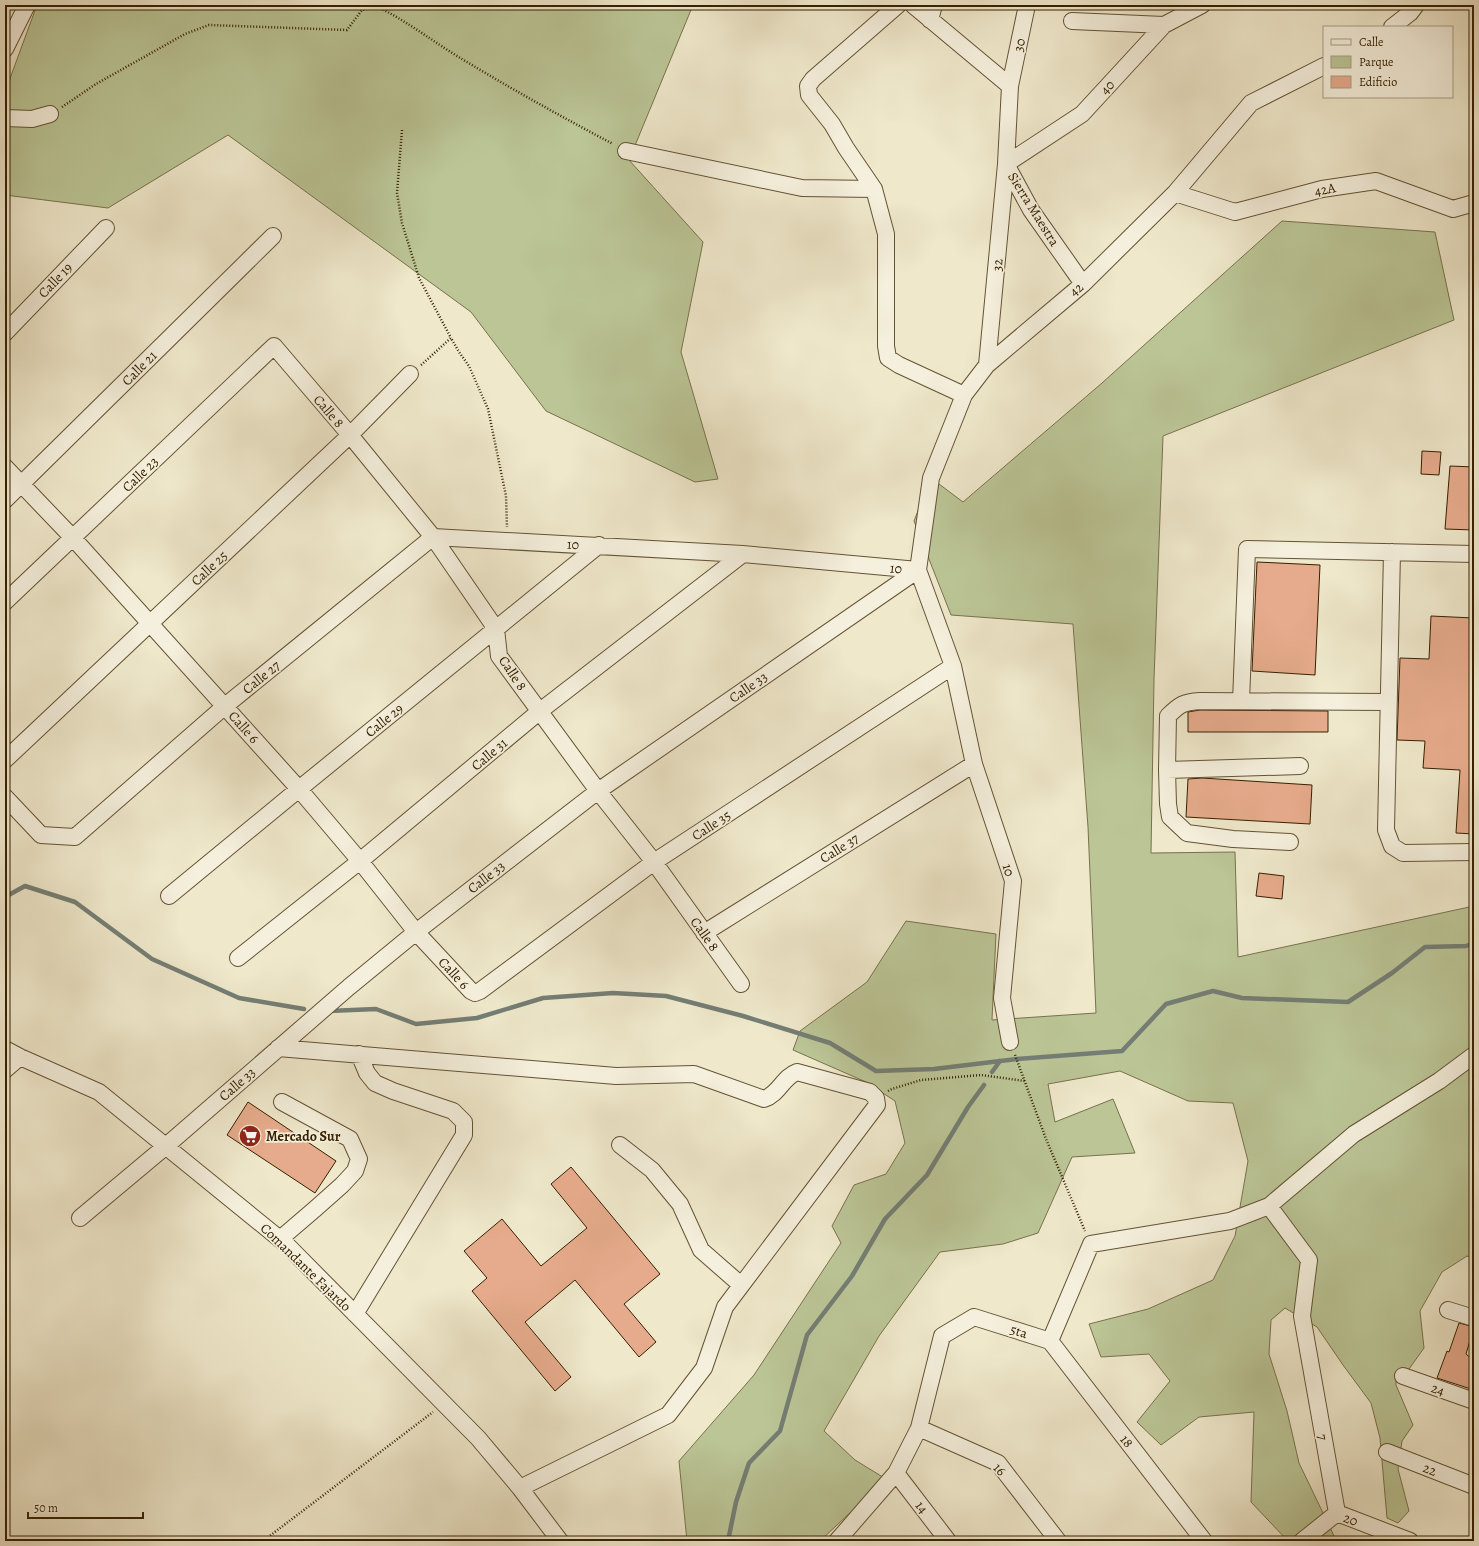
<svg xmlns="http://www.w3.org/2000/svg" width="1479" height="1546" viewBox="0 0 1479 1546" font-family="Alegreya,serif">
<rect width="100%" height="100%" fill="#efe8cb"/>
<filter id="stains"><feTurbulence type="fractalNoise" baseFrequency=".005" numOctaves="4"/><feColorMatrix values="0 0 0 0 .2 0 0 0 0 .09 0 0 0 0 .02 0 0 0 .5 -.17"/></filter>
<radialGradient id="worn" r=".72"><stop offset=".6" stop-color="#630" stop-opacity="0"/><stop offset="1" stop-color="#630" stop-opacity=".3"/></radialGradient>
<path fill="#bbc596" stroke="#78724c" d="M37,5h656l-64,155 74,82 -22,110 37,127 -23,3 -149,-71 -75,-99 -243,-177 -120,73 -103,-13v-103z
M1282,221l153,11 19,88 -291,116 -9,243 -3,174 84,-1 3,105 236,-51v352l-7,-2 -25,16 -22,39 4,37 -15,21 -13,2v14l17,40 -11,16 -4,28 11,42 -11,12 -11,-5 -7,-80 -9,-35 -28,-38 -26,-38 -32,-19 -14,12 -2,34 18,57 12,52 36,75 -6,3h-38l-5,-2 -35,-37 3,-90 -55,5 -38,28 -24,-23 33,-41 -21,-27 -48,3 -12,-33 59,-15 65,-29 22,-44 13,-75 -15,-58 -45,-2 -68,-30 -72,13 7,38 58,-23 22,54 -63,4 -34,76 -35,11 -63,8 -61,84 -55,95 31,29 31,19 -66,62h-133l-8,-80 75,-86 87,-132 -9,-17 22,-41 32,-11 19,-31 -10,-42 -29,-19 -73,-32 7,-19 67,-49 39,-61 90,13 -4,86 104,-7 -8,-186 -15,-203 -122,-9 -37,-94 17,-43 32,24 139,-119z"/>
<g fill="none" stroke-linecap="round" stroke-linejoin="round">
<path stroke="#747e74" stroke-width="4.5" d="M5,897l20,-11 50,16 77,57 87,39 65,11
M329,1011l47,-2 40,15 61,-6 66,-20 70,-5 53,3 77,20 87,27 46,28 58,-2 83,-10 105,-8 44,-47 47,-13 29,7 106,4 44,-29 33,-26 41,-1 8,-3
M992,1072l8,-11
M728,1541l8,-39 13,-39 31,-32 27,-96 45,-59 33,-57 42,-44 41,-68 16,-22"/>
</g>
<path fill="#e6ab8c" stroke="#362001" d="M1422,451l19,1 -2,23 -18,-1z
M1450,466l24,1v63l-29,-1z
M1257,562l63,3 -5,110 -63,-4z
M1431,616l43,2v216l-18,-1 4,-63 -37,-2 2,-27 -28,-1 3,-82 29,1z
M1200,710l128,1v21h-140v-20z
M1202,778l110,7 -2,39 -124,-7 2,-38z
M1259,873l25,3 -2,23 -26,-3z
M248,1102l88,59 -21,32 -88,-58z
M571,1167l89,107 -36,30 32,38 -17,15 -64,-77 -50,42 46,55 -16,14 -83,-100 15,-13 -23,-27 38,-32 39,47 46,-38 -36,-44z
M1459,1323l15,4 -8,27 8,7v29l-37,-12 10,-27 2,1z"/>
<g fill="none" stroke-linecap="round" stroke-linejoin="round">
<g stroke="#645234" stroke-width="18">
<path id="minor" d="M898,5l-85,74 -5,7 1,9 23,29 14,24 28,41 12,45v112l2,12 11,7 65,30
M913,5l97,81
M930,20l4,-15
M1072,21l92,4
M1392,27l18,-14 6,-8
M5,49l22,-44
M5,118l27,1 18,-5
M626,151l176,37 72,1
M1006,164l76,-50 82,-89 38,-20
M1006,164l25,46 52,74
M1175,193l60,19 87,-23 54,-8 77,28 21,-6
M5,333l101,-105
M987,365l19,-201 4,-78 17,-81
M5,467l68,71 226,251 61,72 56,71 55,59 4,2 5,-2 174,-129 299,-196
M5,500l268,-264
M1392,552l-6,278 6,16 11,7 71,-1
M5,602l269,-256 76,89 83,102 63,92 3,27 99,135 56,71 87,122
M1241,701l6,-152 227,5
M5,760l345,-325 60,-61
M1167,770l133,-4
M5,797l36,38 34,2 150,-131 208,-169 310,17 175,16
M1290,842l-57,-3 -46,-6 -17,-16 -2,-13 -1,-34 1,-54c12,-12 16,-14 32,-15l188,1
M169,896l130,-107 300,-244
M704,933l270,-169
M238,958l122,-97 180,-150 203,-157
M1010,1042l-8,-44 11,-117 -39,-117 -21,-98 -35,-96 13,-92 33,-83 23,-30 96,-81 92,-91 76,-90 73,-37
M278,1048l338,28 78,-2 70,25c15,-5 19,-22 33,-27l73,20 6,6 1,7 -152,202 -21,61 -36,47 -148,73
M5,1049l15,8 79,35 187,152 192,194 42,50 40,53
M5,1070l15,-13
M620,1145l32,25 28,34 21,46 40,35
M1269,1206l40,54 -7,56 35,197
M80,1218l86,-72 183,-159 67,-55 182,-141 320,-221
M280,1239l35,-30 27,-24 13,-14 4,-12 -9,-20 -68,-37
M1448,1310l26,8
M355,1314l109,-179v-13l-11,-11 -60,-20 -18,-8 -8,-10 -8,-19
M1050,1341l41,-97 139,-23 39,-15 85,-72 85,-53 35,-26
M1050,1341l154,200
M1403,1376l71,25
M919,1428l79,35 60,78
M1387,1452l87,34
M896,1473l52,68
M1337,1513l73,28
M837,1541l59,-68 23,-45 23,-92 32,-19 76,24
M1302,1541l35,-28"/>
</g>
<path stroke="#362001" stroke-width="2.5" stroke-dasharray="1 2" stroke-linecap="butt" d="M62,107l34,-23 89,-50 24,-9 138,5 15,-20 14,-4c33,16 60,38 91,56 48,29 97,56 146,82
M402,130l-5,63 5,30 17,55 32,60
M421,365l30,-27 8,14 10,14 19,43 18,87 1,31
M1015,1055l31,84 39,92
M888,1091l4,-2 29,-9 60,-5 44,6
M263,1541l170,-129"/>
<use href="#minor" stroke="#f5f0dd" stroke-width="16"/>
</g>
<defs>
<g id="supermarket-disc" transform="scale(1.15)"><circle r="9.5" fill="#8f2418" stroke="#f5f0dd"/><path d="M-6-5.5h2.5l.6 2H6L4.5 2H-2.5L-4.4-4H-6ZM-1.5 3.2a1.3 1.3 0 1 0 .1 0ZM3 3.2a1.3 1.3 0 1 0 .1 0Z" fill="#fff"/></g>
</defs>
<g fill-rule="evenodd">
<use href="#supermarket-disc" x="250" y="1136"/>
</g>
<g text-anchor="middle" stroke-width="3.5" stroke-linejoin="round" paint-order="stroke">
<g font-size="14" fill="#362001" stroke="#f5f0dd">
<text transform="translate(1019 45) rotate(-78)" y="5">30</text>
<text transform="translate(1107 87) rotate(-47)" y="5">40</text>
<text transform="translate(1325 189) rotate(-11)" y="5">42A</text>
<text transform="translate(1034 209) rotate(58)" y="5">Sierra Maestra</text>
<text transform="translate(997 265) rotate(-85)" y="5">32</text>
<text transform="translate(55 280) rotate(-46)" y="5">Calle 19</text>
<text transform="translate(1076 289) rotate(-41)" y="5">42</text>
<text transform="translate(139 368) rotate(-45)" y="5">Calle 21</text>
<text transform="translate(329 411) rotate(49)" y="5">Calle 8</text>
<text transform="translate(140 474) rotate(-44)" y="5">Calle 23</text>
<text transform="translate(573 544) rotate(2)" y="5">10</text>
<text transform="translate(209 568) rotate(-43)" y="5">Calle 25</text>
<text transform="translate(896 568) rotate(5)" y="5">10</text>
<text transform="translate(513 673) rotate(56)" y="5">Calle 8</text>
<text transform="translate(261 677) rotate(-39)" y="5">Calle 27</text>
<text transform="translate(748 687) rotate(-35)" y="5">Calle 33</text>
<text transform="translate(384 720) rotate(-39)" y="5">Calle 29</text>
<text transform="translate(244 727) rotate(48)" y="5">Calle 6</text>
<text transform="translate(489 754) rotate(-40)" y="5">Calle 31</text>
<text transform="translate(711 825) rotate(-33)" y="5">Calle 35</text>
<text transform="translate(839 848) rotate(-32)" y="5">Calle 37</text>
<text transform="translate(1009 870) rotate(74)" y="5">10</text>
<text transform="translate(486 877) rotate(-38)" y="5">Calle 33</text>
<text transform="translate(705 934) rotate(54)" y="5">Calle 8</text>
<text transform="translate(454 973) rotate(47)" y="5">Calle 6</text>
<text transform="translate(237 1084) rotate(-41)" y="5">Calle 33</text>
<text transform="translate(306 1267) rotate(44)" y="5">Comandante Fajardo</text>
<text transform="translate(1019 1331) rotate(17)" y="5">5ta</text>
<text transform="translate(1438 1389) rotate(20)" y="5">24</text>
<text transform="translate(1323 1437) rotate(80)" y="5">7</text>
<text transform="translate(1127 1441) rotate(52)" y="5">18</text>
<text transform="translate(1000 1469) rotate(45)" y="5">16</text>
<text transform="translate(1430 1469) rotate(21)" y="5">22</text>
<text transform="translate(922 1507) rotate(53)" y="5">14</text>
<text transform="translate(1351 1519) rotate(21)" y="5">20</text>
</g>
<g font-size="14" font-weight="bold" fill="#362001" stroke="#f5f0dd" text-anchor="start">
<text x="266" y="1141">Mercado Sur</text>
</g>
</g>
<rect width="1479" height="1546" fill="none" stroke="#efe8cb" stroke-width="20"/>
<rect x="6" y="6" width="1467" height="1534" fill="none" stroke="#362001" stroke-width="2"/>
<rect x="10" y="10" width="1459" height="1526" fill="none" stroke="#362001"/>
<rect x="1323" y="26" width="130" height="72" fill="#f5f0dd" stroke="#a99d85"/>
<rect x="1331" y="39" width="20" height="6" fill="#f5f0dd" stroke="#a99d85"/>
<text x="1359" y="46" font-size="12" fill="#362001">Calle</text>
<rect x="1331" y="56" width="20" height="12" fill="#bbc596" stroke="#a99d85"/>
<text x="1359" y="66" font-size="12" fill="#362001">Parque</text>
<rect x="1331" y="76" width="20" height="12" fill="#e6ab8c" stroke="#a99d85"/>
<text x="1359" y="86" font-size="12" fill="#362001">Edificio</text>
<path d="M28 1512v6h115v-6" fill="none" stroke="#362001" stroke-width="2"/>
<text x="34" y="1512" font-size="12" fill="#362001" stroke="#f5f0dd" stroke-width="3" paint-order="stroke">50 m</text>
<rect width="100%" height="100%" filter="url(#stains)"/>
<rect width="100%" height="100%" fill="url(#worn)"/>
</svg>
